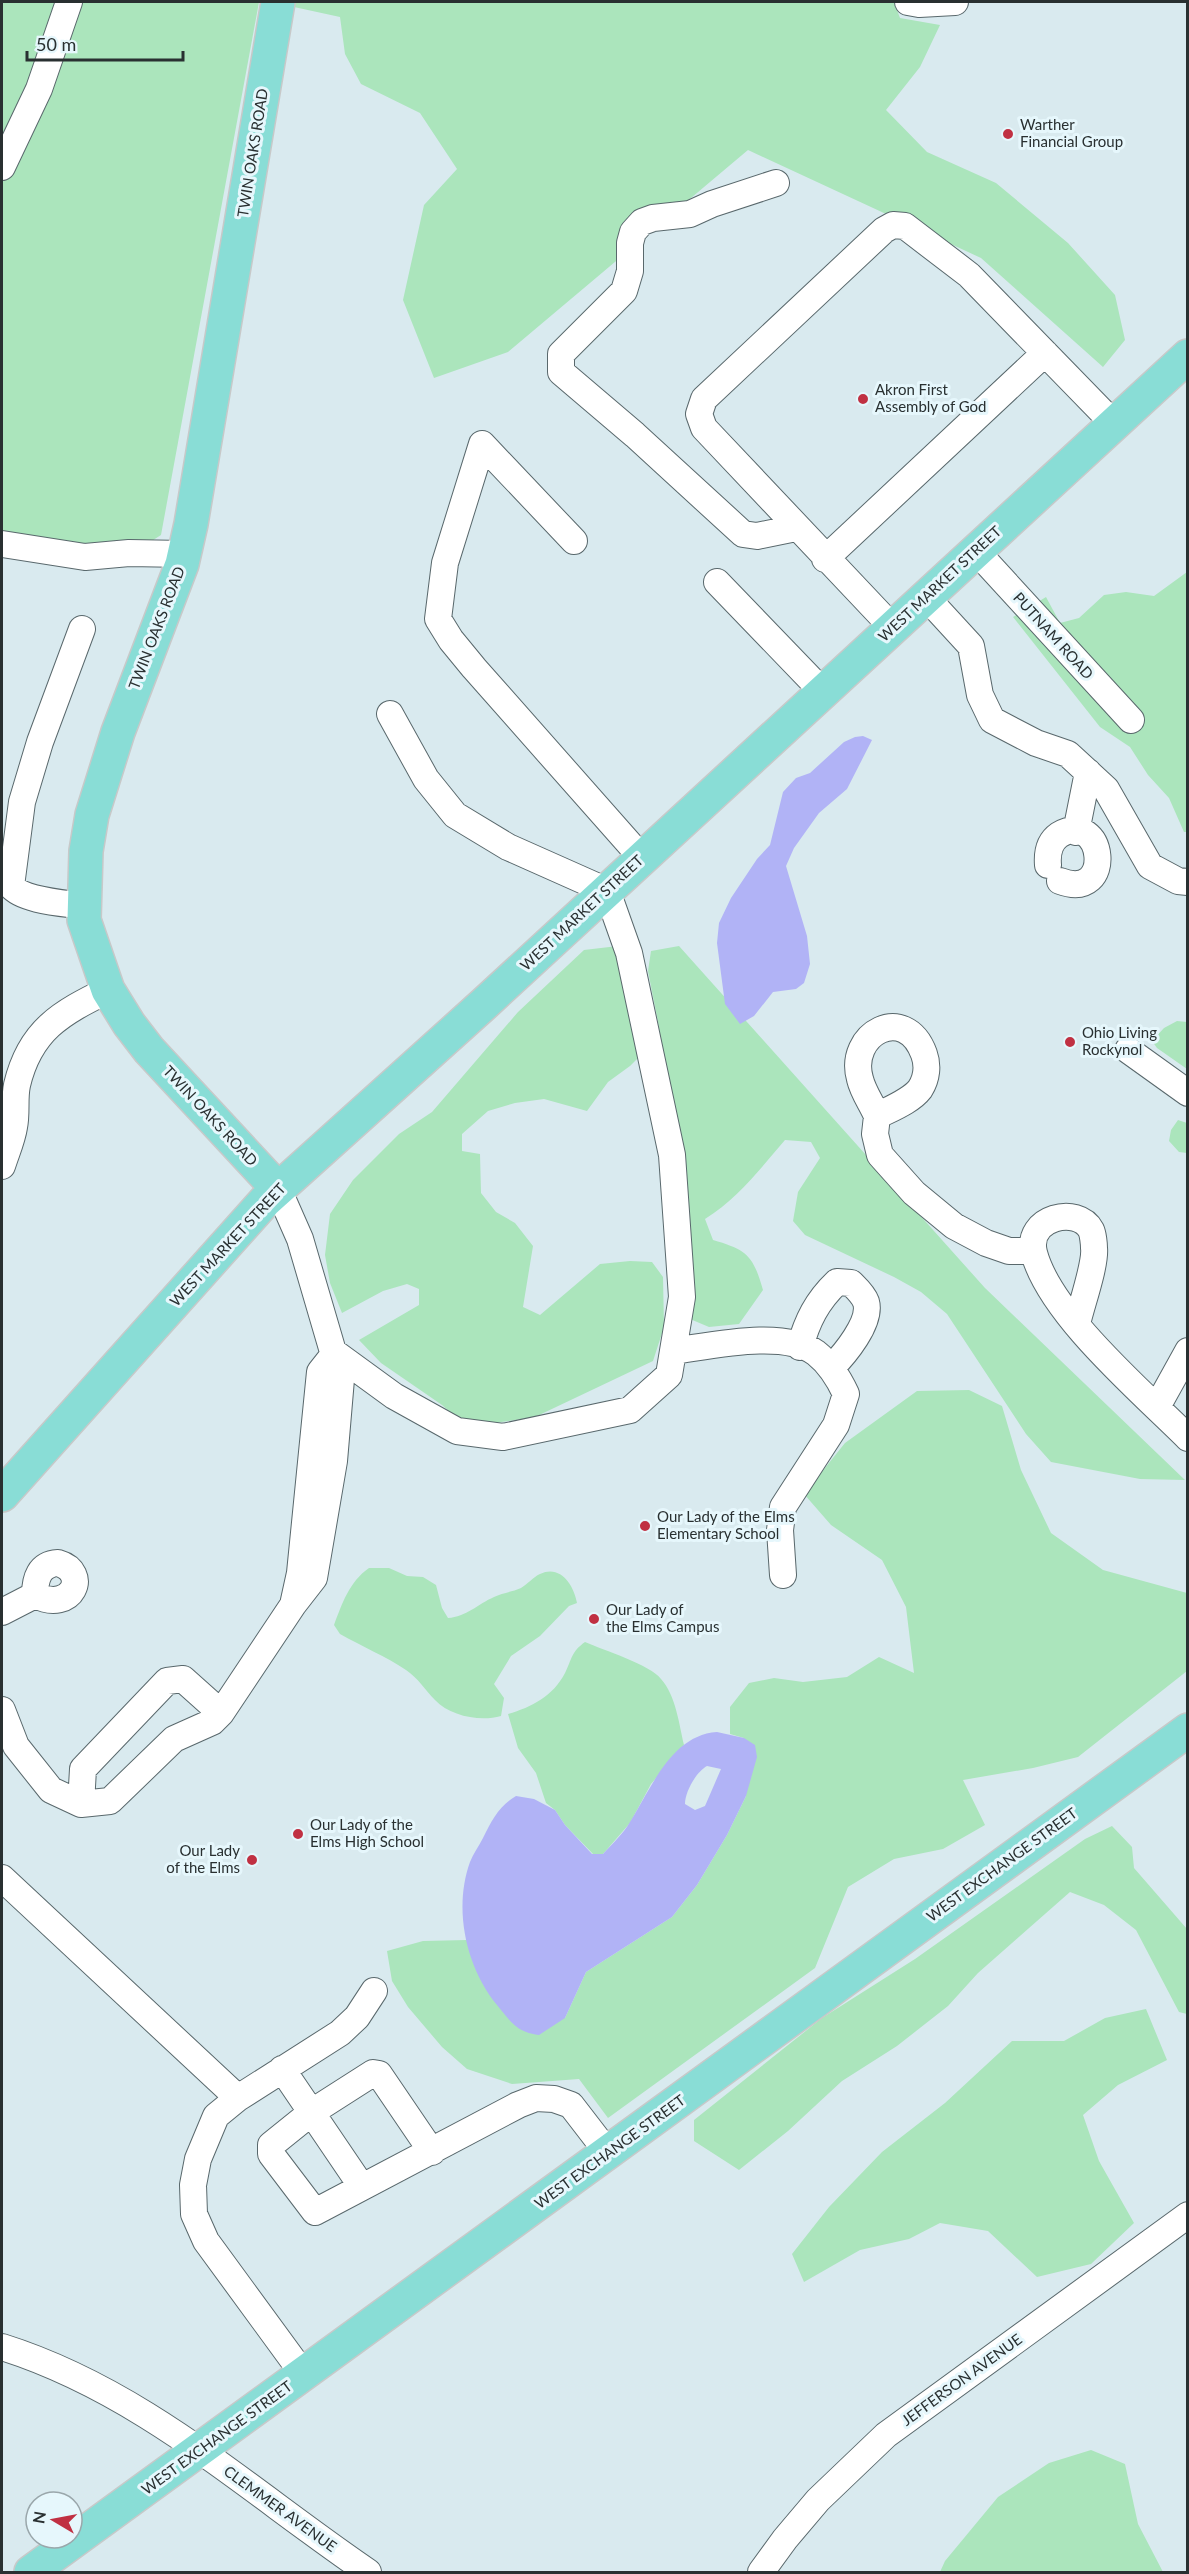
<svg xmlns="http://www.w3.org/2000/svg" width="1189" height="2574" viewBox="0 0 1189 2574" font-family="Lato,sans-serif">
<rect width="100%" height="100%" fill="#d9eaef"/>
<path fill="#abe5bc" d="M2,2h257l-98,533 -14,9 -87,9 -58,-16z
M295,2h599l6,16 40,7 -20,42 -34,43 41,42 69,31 72,60 47,52 10,45 -22,27 -122,-109 -233,-108 -240,202 -74,26 -31,-78 21,-95 33,-36 -37,-56 -59,-29 -16,-30 -5,-37 -46,-10z
M1187,572v260h-3l-15,-34 -21,-23 -18,-28 -30,-20 -87,-110 33,-20 14,26 19,-5 25,-23 22,-3 28,4z
M618,946l21,111 -9,9 -22,16 -21,29 -43,-12 -29,4 -27,8 -26,23v17l18,3 1,39 15,19 19,11 18,23 -10,61 17,8 60,-51 30,-3 22,1 11,15 1,50 -11,34 -118,56 -54,8 -22,-5 -17,-15 -61,-42 -22,-23 60,-35v-16l-12,-5 -24,7 -41,22 -12,-30 -5,-28 5,-41 23,-34 46,-46 33,-22 86,-100 66,-62z
M679,946l306,342 200,192 -45,-1 -89,-17 -25,-28 -79,-120 -26,-22 -27,-15 -89,-42 -12,-14 5,-29 22,-34 -9,-16 -26,-2c-25,29 -47,58 -80,79l8,21c34,10 40,15 50,50l-24,34 -30,3 -19,-8 -12,-152 -20,-145 -10,-51 3,-20z
M1177,1021l10,1v47l-30,-21 -5,-7 12,-13z
M1178,1120l9,3v30l-8,-1 -10,-11 2,-11z
M969,1390l33,16 19,64 30,63 52,37 84,23v78l-109,86 -45,11 -70,12 22,45 -42,24 -49,10 -46,28 -33,81 -207,150 -29,-39 -67,5 -45,-15 -25,-22 -34,-40 -16,-26 -5,-30 36,-10 44,-1 5,18 93,60 21,-46 86,-55 25,-32 30,-50 19,-39 -2,-58 -14,-4v-27l19,-24 25,-5 29,4 44,-5 32,-20 35,16 -8,-66 -24,-47 -51,-35 -27,-31 41,-51 72,-52z
M369,1568h20l18,8 16,1 13,8 6,23 6,10c18,-1 30,-14 46,-21 8,-4 18,-5 27,-9 7,-4 12,-11 19,-14 20,-10 34,11 37,29l-8,3 -29,30 -29,20 -17,28 10,14 -3,18c-21,6 -51,0 -66,-16 -10,-10 -17,-22 -29,-30 -19,-13 -45,-24 -66,-36l-6,-9c8,-21 15,-43 35,-57z
M585,1642c18,8 66,23 76,37 15,17 18,45 23,66l-33,39 -21,39 -27,31h-10l-28,-29 -10,-15 -9,-7 -10,-30 -18,-25 -10,-34c24,-7 45,-18 57,-41 7,-14 6,-21 20,-31z
M1112,1826l20,21 2,21 53,61v85l-8,-2 -43,-82 -32,-25 -34,-13 -92,81 -30,33 -51,40 -55,35 -54,50 -49,39 -45,-29v-21l128,-102 93,-59 170,-120z
M1146,2009l21,51 -49,25 -35,30 16,46 35,62 -43,41 -54,13 -49,-46 -48,-8 -31,16 -49,11 -56,32 -12,-28 37,-47 53,-55 63,-49 67,-62h52l41,-23z
M1091,2450l34,14 13,60 25,48h-223l5,-11 53,-64 51,-34z"/>
<path fill="#b1b3f6" fill-rule="evenodd" d="M863,736l9,4 -25,49 -28,24 -25,35 -8,18 21,70 3,28 -6,19 -8,6 -23,3 -19,24 -14,8 -15,-20 -8,-61 2,-20 12,-25 26,-39 13,-14 13,-53 13,-14 14,-5 34,-31 11,-5z
M717,1732l27,6 11,7 2,12 -11,39 -19,39 -30,50 -25,32 -86,55 -21,46 -26,17c-23,-3 -28,-13 -42,-30 -31,-38 -44,-96 -27,-143 3,-8 9,-16 13,-24 9,-18 16,-32 33,-42l18,3 21,11 10,15 27,29h11c9,-10 20,-20 27,-32 21,-33 41,-87 87,-90zM707,1766l14,3 -16,37 -10,4 -10,-6c0,-12 11,-32 22,-38z"/>
<g fill="none" stroke-linecap="round" stroke-linejoin="round">
<g stroke="#59686c" stroke-width="28">
<path id="minor" d="M908,2l11,2 36,-2
M2,167l37,-78 30,-87
M776,183l-64,21 -22,10 -37,4 -11,4 -9,10 -3,11v28l-6,20 -63,63v18l74,63 108,99 14,2 39,-8
M574,541l-92,-97 -37,119 -7,56 13,21 23,28 168,190
M2,544l83,13 44,-4 55,1
M976,551l155,169
M825,559l220,-206
M717,582l106,110
M926,597l45,49 9,49 12,25 44,23 32,11 38,35 44,77 28,15 10,1
M893,628l-189,-200 -5,-14 5,-15 180,-169 9,-5 12,1 64,49 145,149
M82,629l-42,113 -18,60 -11,84c12,15 54,17 73,20
M1076,832l12,-60
M1048,865c-1,-12 1,-23 11,-30 45,-27 57,67 1,46
M1128,1050l60,43
M877,1116c-5,-12 -14,-24 -17,-37 -13,-45 45,-77 64,-25 4,11 3,24 -4,35 -9,12 -30,20 -43,27l-2,18 5,21 34,38 40,33 32,17 23,8h24
M2,1166c4,-13 10,-26 12,-39 3,-14 0,-28 3,-42 13,-55 44,-72 91,-95
M278,1189l22,50 41,140 -7,82 -20,117 -21,27 7,-32 20,-201 15,-19
M1077,1324c4,-18 19,-60 17,-76 0,-4 -1,-14 -3,-18 -13,-25 -66,-13 -57,23 16,61 108,139 154,185
M800,1347c7,-26 17,-46 37,-65l14,1c6,6 12,11 15,19 6,20 -22,53 -35,66
M673,1351c38,-5 111,-22 143,2 14,11 23,26 30,41l-10,31 -53,82 -3,23 3,45
M335,1353l59,43 63,35 46,6 127,-27 39,-35 13,-78 -10,-142 -43,-202 -22,-62 -99,-44 -53,-32 -29,-36 -36,-65
M1157,1407l31,-56
M58,1563c32,9 15,51 -23,32 0,-16 4,-31 23,-32z
M2,1612l33,-17
M2,1710l14,36 35,44 30,14 2,-35 84,-88 16,-2 38,34 72,-108
M81,1804l29,-3 64,-62 38,-17 9,-9
M2,1878l236,220
M282,2069l80,118
M432,2152l-53,-78 -6,-1 -61,39 -41,33v9l44,58 203,-107 18,-7 18,1 17,6 37,48
M2,2347c140,44 247,144 366,225
M304,2375l-98,-134 -12,-27 -1,-29 5,-26 18,-43 22,-18 102,-65 17,-16 17,-26
M761,2572l24,-33 33,-39 68,-65 302,-220"/>
</g>
<g stroke="#c7c9c9" stroke-width="36">
<path id="major" d="M278,1189l-129,-139 -20,-26 -21,-34 -24,-70 2,-69 6,-36 26,-83 64,-168 9,-40 87,-522
M2,1495l263,-294 219,-197 704,-648
M31,2572l1157,-842"/>
</g>
<use href="#minor" stroke="#fff" stroke-width="26"/>
<use href="#major" stroke="#89ddd6" stroke-width="33"/>
</g>
<g fill="#c03042" stroke="#e6f7fc" stroke-width="2">
<circle cx="1008" cy="134" r="6"/>
<circle cx="863" cy="399" r="6"/>
<circle cx="1070" cy="1042" r="6"/>
<circle cx="645" cy="1526" r="6"/>
<circle cx="594" cy="1619" r="6"/>
<circle cx="298" cy="1834" r="6"/>
<circle cx="252" cy="1860" r="6"/>
</g>
<g text-anchor="middle" stroke-width="6" stroke-linejoin="round" paint-order="stroke">
<g font-size="15" fill="#293031" stroke="#e6f7fc" text-anchor="start">
<text x="1020" y="130">Warther<tspan x="1020" dy="17">Financial Group</tspan></text>
<text x="875" y="395">Akron First<tspan x="875" dy="17">Assembly of God</tspan></text>
<text x="1082" y="1038">Ohio Living<tspan x="1082" dy="17">Rockynol</tspan></text>
<text x="657" y="1522">Our Lady of the Elms<tspan x="657" dy="17">Elementary School</tspan></text>
<text x="606" y="1615">Our Lady of<tspan x="606" dy="17">the Elms Campus</tspan></text>
<text x="310" y="1830">Our Lady of the<tspan x="310" dy="17">Elms High School</tspan></text>
<text x="240" y="1856" text-anchor="end">Our Lady<tspan x="240" dy="17">of the Elms</tspan></text>
</g>
<g font-size="15" fill="#293031" stroke="#e6f7fc">
<text transform="translate(253 153) rotate(-81)" y="5">TWIN OAKS ROAD</text>
<text transform="translate(940 584) rotate(-43)" y="5">WEST MARKET STREET</text>
<text transform="translate(157 628) rotate(-69)" y="5">TWIN OAKS ROAD</text>
<text transform="translate(1053 636) rotate(48)" y="5">PUTNAM ROAD</text>
<text transform="translate(582 913) rotate(-43)" y="5">WEST MARKET STREET</text>
<text transform="translate(210 1116) rotate(47)" y="5">TWIN OAKS ROAD</text>
<text transform="translate(228 1245) rotate(-47)" y="5">WEST MARKET STREET</text>
<text transform="translate(1002 1865) rotate(-36)" y="5">WEST EXCHANGE STREET</text>
<text transform="translate(610 2152) rotate(-36)" y="5">WEST EXCHANGE STREET</text>
<text transform="translate(962 2380) rotate(-36)" y="5">JEFFERSON AVENUE</text>
<text transform="translate(217 2438) rotate(-36)" y="5">WEST EXCHANGE STREET</text>
<text transform="translate(280 2509) rotate(36)" y="5">CLEMMER AVENUE</text>
</g>
</g>
<rect width="1189" height="2574" fill="none" stroke="#293031" stroke-width="6"/>
<g transform="translate(54 2520) rotate(280)"><circle r="28" fill="#e6f7fc" stroke="#9aa7ab" stroke-width="1.5"/>
<path d="M0-4.5L10 22L0 15L-10 22Z" fill="#c03042"/>
<text y="-9" font-size="16" font-weight="bold" text-anchor="middle" fill="#293031">N</text>
</g>
<path d="M27 51v9h156v-9" fill="none" stroke="#293031" stroke-width="3"/>
<text x="36" y="51" font-size="18" fill="#293031" stroke="#e6f7fc" stroke-width="4.5" paint-order="stroke">50 m</text>
</svg>
